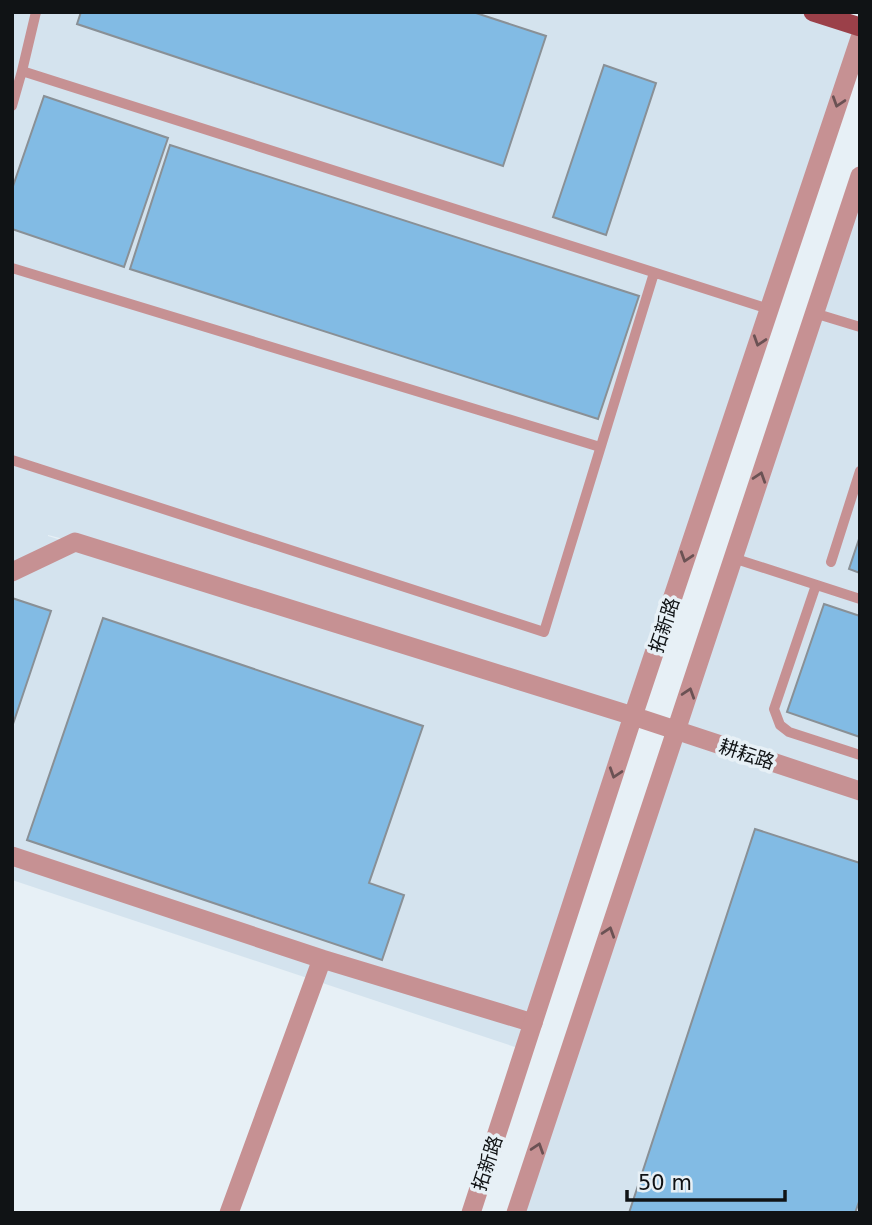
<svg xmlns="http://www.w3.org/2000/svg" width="872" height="1225" viewBox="0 0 872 1225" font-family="'DejaVu Sans','Noto Sans SC',sans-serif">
<rect width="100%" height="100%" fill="#e7f0f6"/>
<path fill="#d4e3ee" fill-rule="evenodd" d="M12,12h801l47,15 -336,1023 -512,-170zM48,535l27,7 184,59 -211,-65z
M860,176v1037h-344z"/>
<path fill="#82bbe4" stroke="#899096" stroke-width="2" d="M81,12h392l73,24 -43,130 -426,-142z
M604,65l52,18 -50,152 -53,-18z
M44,96l124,42 -44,129 -112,-38v-40z
M170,145l469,151 -41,123 -468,-150z
M860,536v37l-11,-4z
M12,598l39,13 -39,116z
M824,604l36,12v121l-73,-25z
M103,618l320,108 -54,157 35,12 -22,65 -355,-120z
M755,829l105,34v336l-5,14h-226z"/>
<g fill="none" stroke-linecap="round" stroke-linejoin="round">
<path stroke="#c69193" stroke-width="10" d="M22,71l14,-59
M12,106l10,-35 747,238
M12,268l588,179
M814,313l46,14
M12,460l532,172 110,-359
M733,558l127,41
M831,562l29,-91
M816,585l-42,124 6,16 9,7 71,23"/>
<path stroke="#c69193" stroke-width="19" d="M12,856l310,103 -93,254
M322,959l211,64"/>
<path stroke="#c69193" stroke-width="19" d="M12,572l63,-30 558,174 227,75
M471,1213l162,-497 227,-678
M516,1213l344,-1037"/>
<path stroke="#9b4049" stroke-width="19" d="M813,12l47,15"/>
</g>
<defs><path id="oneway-chevron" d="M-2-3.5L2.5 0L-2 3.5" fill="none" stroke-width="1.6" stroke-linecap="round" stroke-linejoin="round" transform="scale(1.75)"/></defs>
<g stroke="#6b5254">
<use href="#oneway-chevron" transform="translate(838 102) rotate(108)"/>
<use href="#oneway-chevron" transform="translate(759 341) rotate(108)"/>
<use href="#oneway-chevron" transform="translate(760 477) rotate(-72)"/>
<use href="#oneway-chevron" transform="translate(686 557) rotate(108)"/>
<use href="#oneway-chevron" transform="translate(689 693) rotate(-72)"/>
<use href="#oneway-chevron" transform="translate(615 773) rotate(108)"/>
<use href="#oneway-chevron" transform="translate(609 932) rotate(-72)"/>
<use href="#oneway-chevron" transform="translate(538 1148) rotate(-72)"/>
</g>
<g text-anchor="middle" stroke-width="7" stroke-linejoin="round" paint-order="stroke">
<g font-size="19" fill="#101315" stroke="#e7f0f6">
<text transform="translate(664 625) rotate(-72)" y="7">拓新路</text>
<text transform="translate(747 754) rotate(18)" y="7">耕耘路</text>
<text transform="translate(487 1163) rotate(-72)" y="7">拓新路</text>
</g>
</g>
<rect width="872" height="1225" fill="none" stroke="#101315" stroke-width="28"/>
<path d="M627 1190v10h158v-10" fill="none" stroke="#101315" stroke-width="3.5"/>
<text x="638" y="1190" font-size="21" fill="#101315" stroke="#e7f0f6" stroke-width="5" paint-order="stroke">50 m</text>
</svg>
